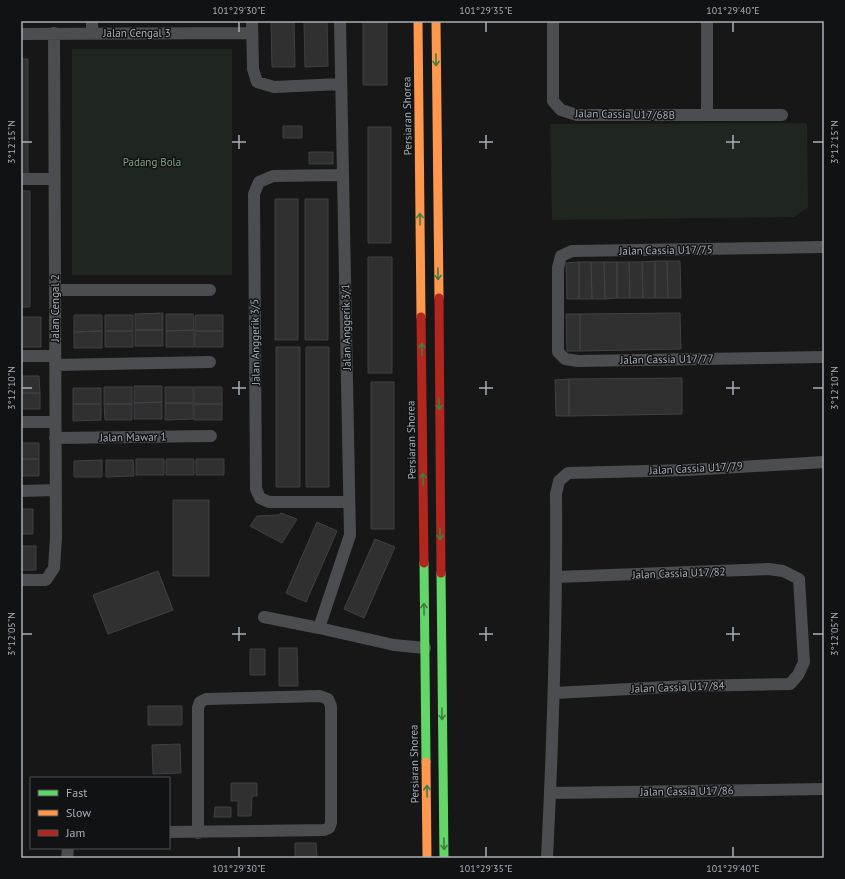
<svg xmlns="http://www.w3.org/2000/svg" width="845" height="879" viewBox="0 0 845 879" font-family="'PT Sans',sans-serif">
<rect width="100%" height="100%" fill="#171717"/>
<path fill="#1f2620" d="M72,49h160v226h-160z
M807,123l1,84 -14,10 -242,3 -2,-96z"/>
<path fill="#303031" stroke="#3f4143" d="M271,21h23l1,46h-23z
M304,21h23l1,45 -23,1z
M363,21h24v64h-24z
M21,59h7v118h-7z
M283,126h19v12h-19z
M368,127h23v116h-23z
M309,152h24v12h-24z
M21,191h9v116h-9z
M275,199h23v141h-23z
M305,199h23v141h-23z
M368,257h24v116h-24z
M655,261v37h-12l-1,-36z
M655,261h12l1,37h-13z
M667,261h13l1,37h-13z
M579,262v37h-12l-1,-36z
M579,262h12l1,37h-13z
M591,262h13l1,37h-13z
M604,262h13v36l-12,1z
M617,262h12l1,36h-13z
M629,262h13l1,36h-13z
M163,313v17h-28v-16z
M680,313l1,36 -101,2v-37z
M166,314h27l1,16 -28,1z
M566,314h14v37h-13z
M74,315h28v16l-28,1z
M105,315h28v16h-28z
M195,315h28v16h-28z
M21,317h20v30h-20z
M135,330h28v16h-28z
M194,330v17h-28v-16z
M102,331v17h-28v-16z
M105,331h28v16h-28z
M195,331h28v16h-28z
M276,347h24v140h-24z
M306,347h23v140h-23z
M21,376h18l1,17h-19z
M682,378v36l-113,2v-37z
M569,379v37h-13l-1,-36z
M371,382h23v147h-23z
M134,386h28v16l-28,1z
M104,387h28v17h-28z
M165,387h28v16h-28z
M194,387h28v17h-28z
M73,388h28v16h-28z
M21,393h19v16h-19z
M162,402v17h-28v-16z
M165,403h28v16l-28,1z
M73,404h28v16l-28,1z
M104,404h28v16h-27z
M194,404h28v16h-28z
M21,443h18v16h-18z
M21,459h18v17h-18z
M136,459h28v16h-28z
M166,459h28v16h-28z
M196,459h28v16h-28z
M102,460v17h-28v-16z
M106,460h27l1,16 -28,1z
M173,500h36v76h-36z
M21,509h12v25h-12z
M281,513l16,6 -15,24 -32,-17 7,-10 22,-1z
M317,522l20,9 -31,71 -20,-9z
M375,539l20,8 -31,71 -20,-9z
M21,546h15v24h-15z
M158,571l15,39 -65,24 -15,-39z
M279,648h18l1,38h-19z
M250,649h15v26h-15z
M148,706h34v19h-34z
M180,744l1,29 -28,1 -1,-29z
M231,783h26v13h-5l-1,20h-13v-15h-7z
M215,807h16v10h-17z
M295,843h21l1,15h-22z"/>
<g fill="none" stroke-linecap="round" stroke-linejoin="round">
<path stroke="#4b4d50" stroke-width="12" d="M92,21v12
M252,21l1,48 4,13 17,5 67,-3
M553,21v80l8,9 16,5h205
M21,34l231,-1
M707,115v-94
M343,175l-70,1 -14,6 -5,12 2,295 4,9 9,4h80
M21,179h33
M824,247l-252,4 -11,5 -3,12v84l7,7 13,2 246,-4
M55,290h155
M21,356h34
M55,365l155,-3
M21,422h34
M55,438l156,-2
M21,491l34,-1
M21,580h25l8,-12 2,-30 -2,-505
M264,617l55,11 75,17 31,3
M319,628l31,-93 -10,-514
M554,693l133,-7 103,-2 8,-9 6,-13 -5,-83 -16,-8 -14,-2 -212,8
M550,793l274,-4
M169,832l155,-2 5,-2 2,-5v-117l-3,-7 -8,-3 -114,3 -6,3 -2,6v125
M67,858l1,-10
M547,858c6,-121 10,-243 9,-364l3,-13 9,-8 120,-3 136,-8"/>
<path stroke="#63d668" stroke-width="9" d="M424,563l2,199
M441,573l3,285"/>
<path stroke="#ff974d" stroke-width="9" d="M418,21l3,296
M436,21l3,277
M426,762l1,96"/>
<path stroke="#b3261e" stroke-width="9" d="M439,298l2,275
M421,317l3,246"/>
</g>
<defs><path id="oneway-shaft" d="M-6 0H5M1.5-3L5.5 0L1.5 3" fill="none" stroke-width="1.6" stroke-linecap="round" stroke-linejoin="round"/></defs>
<g stroke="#3e7e42">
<use href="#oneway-shaft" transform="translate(436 60) rotate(89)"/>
<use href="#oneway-shaft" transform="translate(420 219) rotate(-91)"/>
<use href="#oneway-shaft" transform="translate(438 274) rotate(89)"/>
<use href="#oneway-shaft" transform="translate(422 349) rotate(-91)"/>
<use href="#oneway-shaft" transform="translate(439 404) rotate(89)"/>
<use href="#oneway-shaft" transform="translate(423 479) rotate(-91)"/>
<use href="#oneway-shaft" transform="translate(440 534) rotate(89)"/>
<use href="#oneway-shaft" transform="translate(424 609) rotate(-91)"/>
<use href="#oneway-shaft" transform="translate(442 714) rotate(89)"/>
<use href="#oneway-shaft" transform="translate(427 791) rotate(-91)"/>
<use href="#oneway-shaft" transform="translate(444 844) rotate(89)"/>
</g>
<path fill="none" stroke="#a9aeb8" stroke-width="1.5" d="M239,22v10M486,22v10M733,22v10M239,135v14M486,135v14M733,135v14M22,142h10M232,142h14M479,142h14M726,142h14M813,142h10M239,381v14M486,381v14M733,381v14M22,388h10M232,388h14M479,388h14M726,388h14M813,388h10M239,627v14M486,627v14M733,627v14M22,634h10M232,634h14M479,634h14M726,634h14M813,634h10M239,847v10M486,847v10M733,847v10"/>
<g text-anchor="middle" stroke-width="3" stroke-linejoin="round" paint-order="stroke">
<g font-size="11" fill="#a9aeb8" stroke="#111213">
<text x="137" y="37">Jalan Cengal 3</text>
<text transform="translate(625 114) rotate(1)" y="4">Jalan Cassia U17/68B</text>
<text transform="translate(407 116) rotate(-91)" y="4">Persiaran Shorea</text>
<text transform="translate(666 250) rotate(-1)" y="4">Jalan Cassia U17/75</text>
<text transform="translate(55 308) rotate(-90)" y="4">Jalan Cengal 2</text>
<text transform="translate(346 327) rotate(-91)" y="4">Jalan Anggerik 3/1</text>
<text transform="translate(255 342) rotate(-91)" y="4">Jalan Anggerik 3/5</text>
<text transform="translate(667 359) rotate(-1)" y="4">Jalan Cassia U17/77</text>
<text transform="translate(133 437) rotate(-1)" y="4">Jalan Mawar 1</text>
<text transform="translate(411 440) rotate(-91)" y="4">Persiaran Shorea</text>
<text transform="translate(696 468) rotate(-3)" y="4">Jalan Cassia U17/79</text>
<text transform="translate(679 573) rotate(-2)" y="4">Jalan Cassia U17/82</text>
<text transform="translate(678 687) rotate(-2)" y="4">Jalan Cassia U17/84</text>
<text transform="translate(414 764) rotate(-91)" y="4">Persiaran Shorea</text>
<text transform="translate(687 791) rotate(-1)" y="4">Jalan Cassia U17/86</text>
</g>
<g font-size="11" fill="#80a381" stroke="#111213">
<text x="152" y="166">Padang Bola</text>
</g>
</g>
<rect width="845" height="879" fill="none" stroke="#111213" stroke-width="44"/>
<rect x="30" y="777" width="140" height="72" fill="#111213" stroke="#4e5055"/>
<rect x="38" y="790" width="20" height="6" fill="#63d668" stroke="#4e5055"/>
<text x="66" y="797" font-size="12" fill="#a9aeb8">Fast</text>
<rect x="38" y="810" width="20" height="6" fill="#ff974d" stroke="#4e5055"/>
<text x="66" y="817" font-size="12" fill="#a9aeb8">Slow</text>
<rect x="38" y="830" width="20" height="6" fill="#b3261e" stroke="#4e5055"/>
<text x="66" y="837" font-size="12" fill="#a9aeb8">Jam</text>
<rect x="22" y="22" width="801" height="835" fill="none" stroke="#a9aeb8" stroke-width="1.5"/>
<g font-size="10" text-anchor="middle" fill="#a9aeb8">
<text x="239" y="14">101°29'30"E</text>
<text x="486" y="14">101°29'35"E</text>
<text x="733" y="14">101°29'40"E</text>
<text transform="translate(11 142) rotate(-90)" y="4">3°12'15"N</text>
<text transform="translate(834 142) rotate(-90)" y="4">3°12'15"N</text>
<text transform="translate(11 388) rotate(-90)" y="4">3°12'10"N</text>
<text transform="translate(834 388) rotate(-90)" y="4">3°12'10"N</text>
<text transform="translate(11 634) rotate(-90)" y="4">3°12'05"N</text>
<text transform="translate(834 634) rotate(-90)" y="4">3°12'05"N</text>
<text x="239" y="872">101°29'30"E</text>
<text x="486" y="872">101°29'35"E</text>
<text x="733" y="872">101°29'40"E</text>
</g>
</svg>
